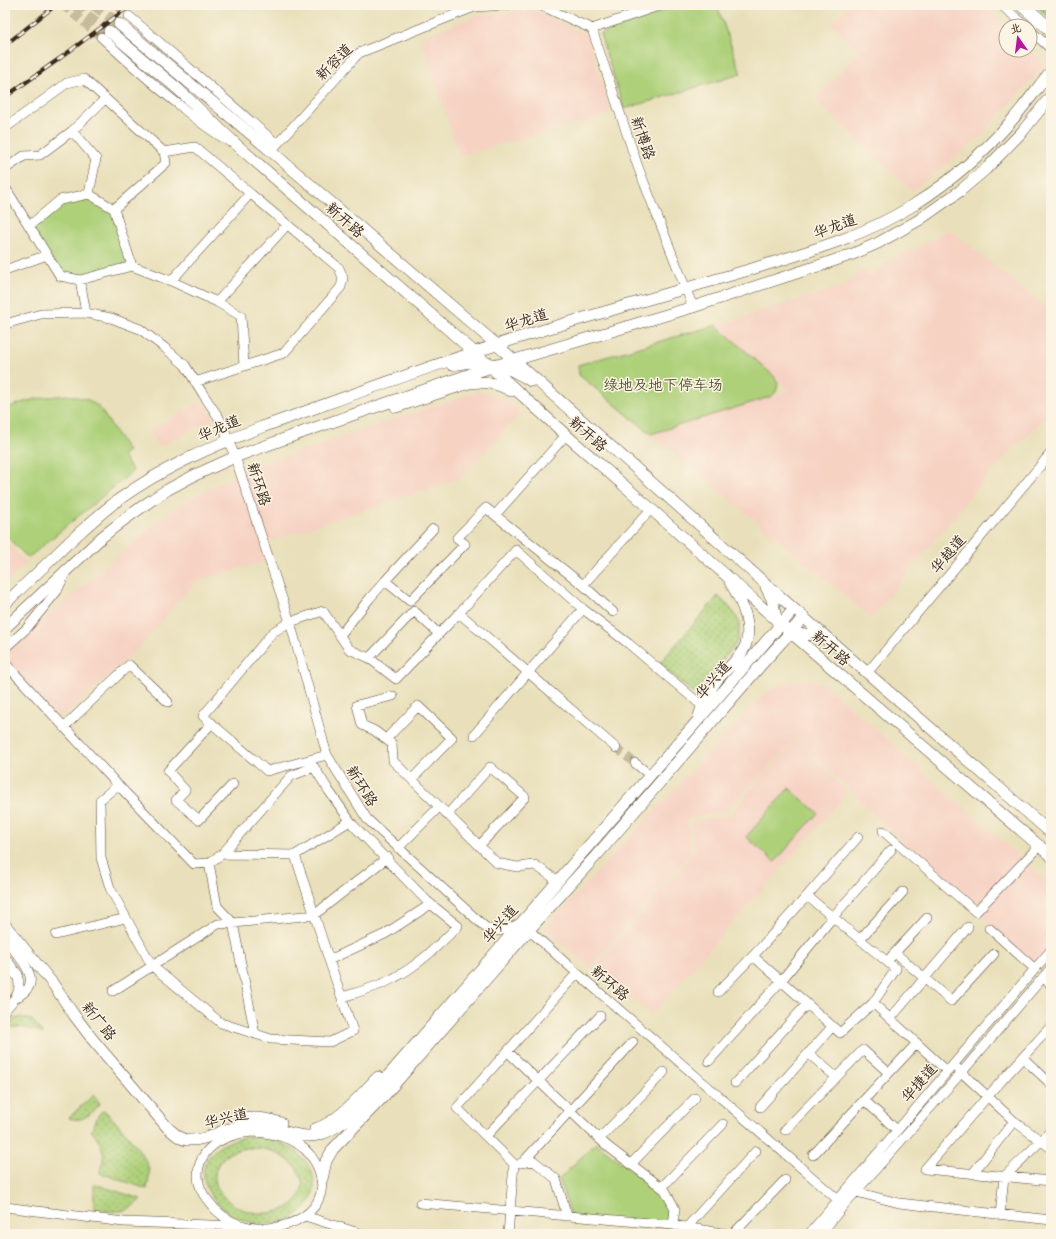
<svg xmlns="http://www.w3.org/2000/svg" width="1056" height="1239" viewBox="0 0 1056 1239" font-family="Mynerve,'LXGW WenKai TC',sans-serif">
<defs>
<pattern id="grass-dots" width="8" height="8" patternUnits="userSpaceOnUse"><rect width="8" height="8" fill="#add079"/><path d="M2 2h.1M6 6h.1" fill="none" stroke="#8ea963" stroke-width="1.8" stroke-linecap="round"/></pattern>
<pattern id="forest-firs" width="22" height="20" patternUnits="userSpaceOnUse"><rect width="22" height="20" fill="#8ab269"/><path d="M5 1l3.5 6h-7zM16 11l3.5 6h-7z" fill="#729156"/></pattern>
</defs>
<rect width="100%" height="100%" fill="#fcf5e5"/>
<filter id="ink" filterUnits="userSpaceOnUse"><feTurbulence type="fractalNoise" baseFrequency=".025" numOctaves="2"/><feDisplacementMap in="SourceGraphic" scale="8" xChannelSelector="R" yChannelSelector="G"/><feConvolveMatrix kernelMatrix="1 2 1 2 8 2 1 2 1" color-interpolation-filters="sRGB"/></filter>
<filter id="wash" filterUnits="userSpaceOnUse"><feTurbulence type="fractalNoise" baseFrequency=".012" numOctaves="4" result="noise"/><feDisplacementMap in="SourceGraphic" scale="16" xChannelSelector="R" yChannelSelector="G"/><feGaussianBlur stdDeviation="0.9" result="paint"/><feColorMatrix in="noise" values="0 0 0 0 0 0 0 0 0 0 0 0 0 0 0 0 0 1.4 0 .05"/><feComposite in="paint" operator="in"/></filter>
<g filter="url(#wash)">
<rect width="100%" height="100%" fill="#e9e0bb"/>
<path fill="#f6d2c3" d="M848,5h134l24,22v23h24v-1l16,15 -69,76 -65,51 -97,-91 44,-49 -27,-27z
M533,10l55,26 23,78 -152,42 -38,-119 55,-21z
M949,229l102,82v100l-64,65 -116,142 -220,-184 139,-43 -74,-66 128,-39 19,-17 7,6 32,-22 8,-1z
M479,391l25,7 17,15 -61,65 -199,66 5,17 -70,20 -57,67 -79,71 -55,-61v-5l162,-139 41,-25 43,-21z
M202,401l13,17 -57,29 -9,-16z
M5,541l22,22 -22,21z
M799,680h11l14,4 227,201v95l-161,-149 -39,-40 -55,-53 -69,73 -40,8 5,32 -102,117 -45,-40 217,-232 14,-9 11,-5z
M796,740l52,52 -196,223 -57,-48 100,-116 -5,-30 40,-6 30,-36z"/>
<path fill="url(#grass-dots)" stroke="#747d4c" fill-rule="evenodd" d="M718,596c16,15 28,25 17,49l-41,48 -35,-29z
M21,1017l11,3 11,14c-12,-6 -23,-8 -36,-6l-2,-1v-2l7,-5z
M94,1095l6,9c-9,10 -18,19 -31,14l8,-8z
M104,1110c12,11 42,44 45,60 1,6 -1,13 -2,19l-47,-16c0,-4 2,-8 3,-13 2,-11 -4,-22 -12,-29l8,-17z
M250,1136c18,1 36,6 50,19 26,25 14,58 -19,67 -63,16 -121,-71 -31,-86zM247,1148c7,0 13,0 21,2 18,5 40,22 33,43 -3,7 -9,12 -15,15 -21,10 -46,5 -62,-11 -13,-12 -12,-32 3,-42 5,-4 13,-6 20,-7z
M94,1184l47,15c-15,16 -27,13 -47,10z"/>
<path fill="url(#forest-firs)" stroke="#626e44" d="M1035,5h16v15z"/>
<path fill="#add079" stroke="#747d4c" d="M678,5h39l24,69 -117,35 -24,-75z
M89,193l25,15 16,57 -69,16 -29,-55 25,-25z
M716,325l58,51 4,8 -2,8 -6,5 -119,37 -72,-59 -1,-10z
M67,395l20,4 12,8 29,44 -6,4 11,16 -105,87 -23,-23v-125c20,-11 41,-13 62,-15z
M789,788l29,25 -43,49 -29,-25z
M596,1143l62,48 12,20 -3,16 -96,-11 -12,-37z"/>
</g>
<g filter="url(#ink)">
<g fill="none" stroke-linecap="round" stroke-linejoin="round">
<path stroke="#c6bc9c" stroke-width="9" stroke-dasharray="9 4.5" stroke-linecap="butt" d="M63,5l38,32
M116,5l13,11
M616,748l19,15"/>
<path stroke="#c6bc9c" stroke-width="11" stroke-dasharray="11 5.5" stroke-linecap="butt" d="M75,5l10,9 24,17
M94,5l25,19"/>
<g stroke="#554536" stroke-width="10">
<path id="minor" d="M540,5l52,24 46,138 55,140
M1001,5l25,21
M129,16l148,128
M587,26l5,3 69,-24
M1030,30l21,19
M101,37c25,23 50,46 77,67 16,14 33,27 52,38
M5,128l62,-45 17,-4 80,73 31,-5 144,121 4,10 -2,9 -57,66 -89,29
M271,151l88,-98 115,-46 33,-2
M5,169l19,-13 16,-1 32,-24
M5,187l55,89 20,4 6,33
M89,194l7,-35 -24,-28 33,-32
M114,209l52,-46 -2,-11
M29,226l31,-26 29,-6 25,15 18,57 39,15 46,21 24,14 3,50
M5,270l42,-15
M80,280l52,-14
M171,281l79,-87
M217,302l70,-77
M5,324l36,-10 45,-1 25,5 29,11 25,19 20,17 18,29 18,27 14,36 55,165 37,133 40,64 118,108c13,8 24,1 36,-4l56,50 267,232
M496,514l70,-79
M385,581l48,-52
M583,585l30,27
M459,613l57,-63 67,59 46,35 78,66
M341,634l29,-36 15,-17 25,20 55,-57 -8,-6 29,-30 97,77 68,-76
M5,648l22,-20 30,-37 8,-17
M369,658l45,-47 25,23
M5,663l113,122 76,79 15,-1 8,43 16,17 81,-8 74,-58
M867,673l184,-220
M393,696l-36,9 5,20 13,6 17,13 1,17 104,102 20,4 18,-2 23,16
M212,723l-44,48 17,19 -9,10 23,20 34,-36
M64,727l65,-62 39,37
M474,735l109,-126
M386,739l32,-33 34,32 -40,41
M327,755l-60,16 -64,-55 70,-84 17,-10 33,-11 26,38 20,9 27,21 63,-66 157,135
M635,763l15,12
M118,785l-18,15 1,58 9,30 42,78 69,57 50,16 59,3 23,-11 -24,-71 -34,-105
M447,815l43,-48 35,30 -46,49
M883,831l93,81 64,-67
M398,848l41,-41
M222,854l73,1 55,-34
M209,863l13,-9 69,-78 23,-9 15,24 24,34 74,76 31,25c-19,19 -39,39 -64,52 -16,9 -35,14 -52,19
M807,896l51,-59
M989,928l46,41
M56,935l70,-17
M860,939l43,-47
M5,940c9,11 33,34 23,48 -3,5 -10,9 -15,12
M895,953l56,48 43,-47
M891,957l36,-39
M329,960l56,-26 46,-30
M1043,977l8,8
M113,991l105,-67 15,-1 22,111
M718,992l35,-36
M873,1003l23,-34 -89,-73 -54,60 87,77 33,-30 74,68
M5,1010c10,-11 18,-19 12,-35
M890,1019l78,-92
M1051,1026l-63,70 -63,73 126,12
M508,1052l99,94 58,44 10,19 -2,16
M808,1053l28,24
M1023,1058l28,26
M709,1061l72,-80 52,-64 58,-67
M957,1068l57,53 37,27
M735,1083l72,-79
M864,1100l33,30
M760,1107l72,-80
M785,1130l78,-80 26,23
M252,1132c25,1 50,7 63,30 27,49 -34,76 -74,63 -13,-4 -24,-12 -32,-23 -7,-8 -11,-16 -11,-27 1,-30 30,-41 54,-43z
M486,1136l114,-120
M600,1138l64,-66
M813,1155l76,-82 28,-30
M523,1162l110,-120
M521,1163l13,-2 22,18 11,37
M631,1164l64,-66
M973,1173l41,-52
M662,1187l61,-63
M856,1192l43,11 152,17
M420,1203l253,22 54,9
M5,1207l119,15 115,4
M1000,1215l4,-38 47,-46
M305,1216l57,18
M687,1227l69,-76
M508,1234l6,-70 -57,-56 120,-135
M733,1234l52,-54
M809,1234l242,-284
M821,1234l23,-29 118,-133 89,-104"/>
</g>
<g stroke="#554536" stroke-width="12">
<path id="major" d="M119,24l152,127 226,194 297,264 257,224
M109,31l69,58 61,58 235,205 92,83 85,74 139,123 261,224
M452,365c33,-7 51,-1 79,16
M396,407l73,-24c16,-2 28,0 42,8
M766,587l6,12 5,23
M5,604c20,-20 41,-39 61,-59 18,-16 35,-33 55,-47 43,-31 92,-52 141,-71 104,-37 208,-76 315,-107 58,-17 116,-34 175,-51 55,-17 110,-32 160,-63 38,-24 72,-53 101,-87 13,-15 25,-32 38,-48
M5,628l97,-91 23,-18 28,-20 14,-9 26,-14 42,-19 71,-26 185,-64 202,-60 131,-43 29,-10 25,-11 41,-23 41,-29 26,-22 36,-37 29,-36
M790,636c12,-3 25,-2 36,3
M699,716c4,-13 9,-25 18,-36 8,-10 25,-23 29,-36 6,-20 -5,-45 -16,-62
M5,925l48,59 21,31 19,25 74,87c6,5 12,12 20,13 14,1 26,-5 38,-10 8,-2 16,-4 24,-5 25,-2 48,17 72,9 22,-7 36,-24 52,-41l334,-383 87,-101
M5,959l12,16
M239,1120c15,-4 27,-2 42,3
M315,1129c24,-7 46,-35 63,-52
M322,1179l4,-18 7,-12 51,-53 145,-166 74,-82 158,-183 43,-48"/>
</g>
<g stroke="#554536" stroke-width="14">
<path id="highway" d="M1022,5l29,25"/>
</g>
<use href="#minor" stroke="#fff" stroke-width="9"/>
<use href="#major" stroke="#fff" stroke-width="11"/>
<use href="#highway" stroke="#fff" stroke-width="13"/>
<g stroke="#3b2a1e" stroke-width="4">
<path id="rail" d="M1050,5l1,1
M5,45l51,-40
M5,97l54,-38 72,-54"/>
</g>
<use href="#rail" stroke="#fcf5e5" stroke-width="2.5" stroke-dasharray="8" stroke-linecap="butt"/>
</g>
</g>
<g text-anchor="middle" stroke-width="3" stroke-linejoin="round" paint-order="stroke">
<g font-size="15" fill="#3b2a1e" stroke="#fcf5e5">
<text transform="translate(334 62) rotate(-45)" y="5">新容道</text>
<text transform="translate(643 138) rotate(71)" y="5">新博路</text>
<text transform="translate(345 220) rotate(41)" y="5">新开路</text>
<text transform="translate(835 226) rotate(-20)" y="5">华龙道</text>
<text transform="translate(526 320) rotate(-17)" y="5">华龙道</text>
<text transform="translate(219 428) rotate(-23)" y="5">华龙道</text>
<text transform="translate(588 434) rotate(41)" y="5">新开路</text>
<text transform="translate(259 484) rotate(72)" y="5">新环路</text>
<text transform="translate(948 554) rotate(-50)" y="5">华越道</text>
<text transform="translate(831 648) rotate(41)" y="5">新开路</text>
<text transform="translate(713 680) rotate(-49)" y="5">华兴道</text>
<text transform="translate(362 786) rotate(58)" y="5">新环路</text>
<text transform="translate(500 924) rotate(-49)" y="5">华兴道</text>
<text transform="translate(610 983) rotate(41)" y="5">新环路</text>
<text transform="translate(99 1021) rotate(51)" y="5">新广路</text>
<text transform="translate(919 1083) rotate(-49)" y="5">华捷道</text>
<text transform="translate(226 1118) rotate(-13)" y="5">华兴道</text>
</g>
<g font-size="15" fill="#585435" stroke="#fcf5e5">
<text x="663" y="390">绿地及地下停车场</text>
</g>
</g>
<rect width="1056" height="1239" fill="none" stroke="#fcf5e5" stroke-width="20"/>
<g transform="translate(1018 38) rotate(346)"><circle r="19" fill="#fcf5e5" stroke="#afa495"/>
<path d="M0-3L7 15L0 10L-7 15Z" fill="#b5179e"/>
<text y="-6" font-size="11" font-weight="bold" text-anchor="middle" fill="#3b2a1e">北</text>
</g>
</svg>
